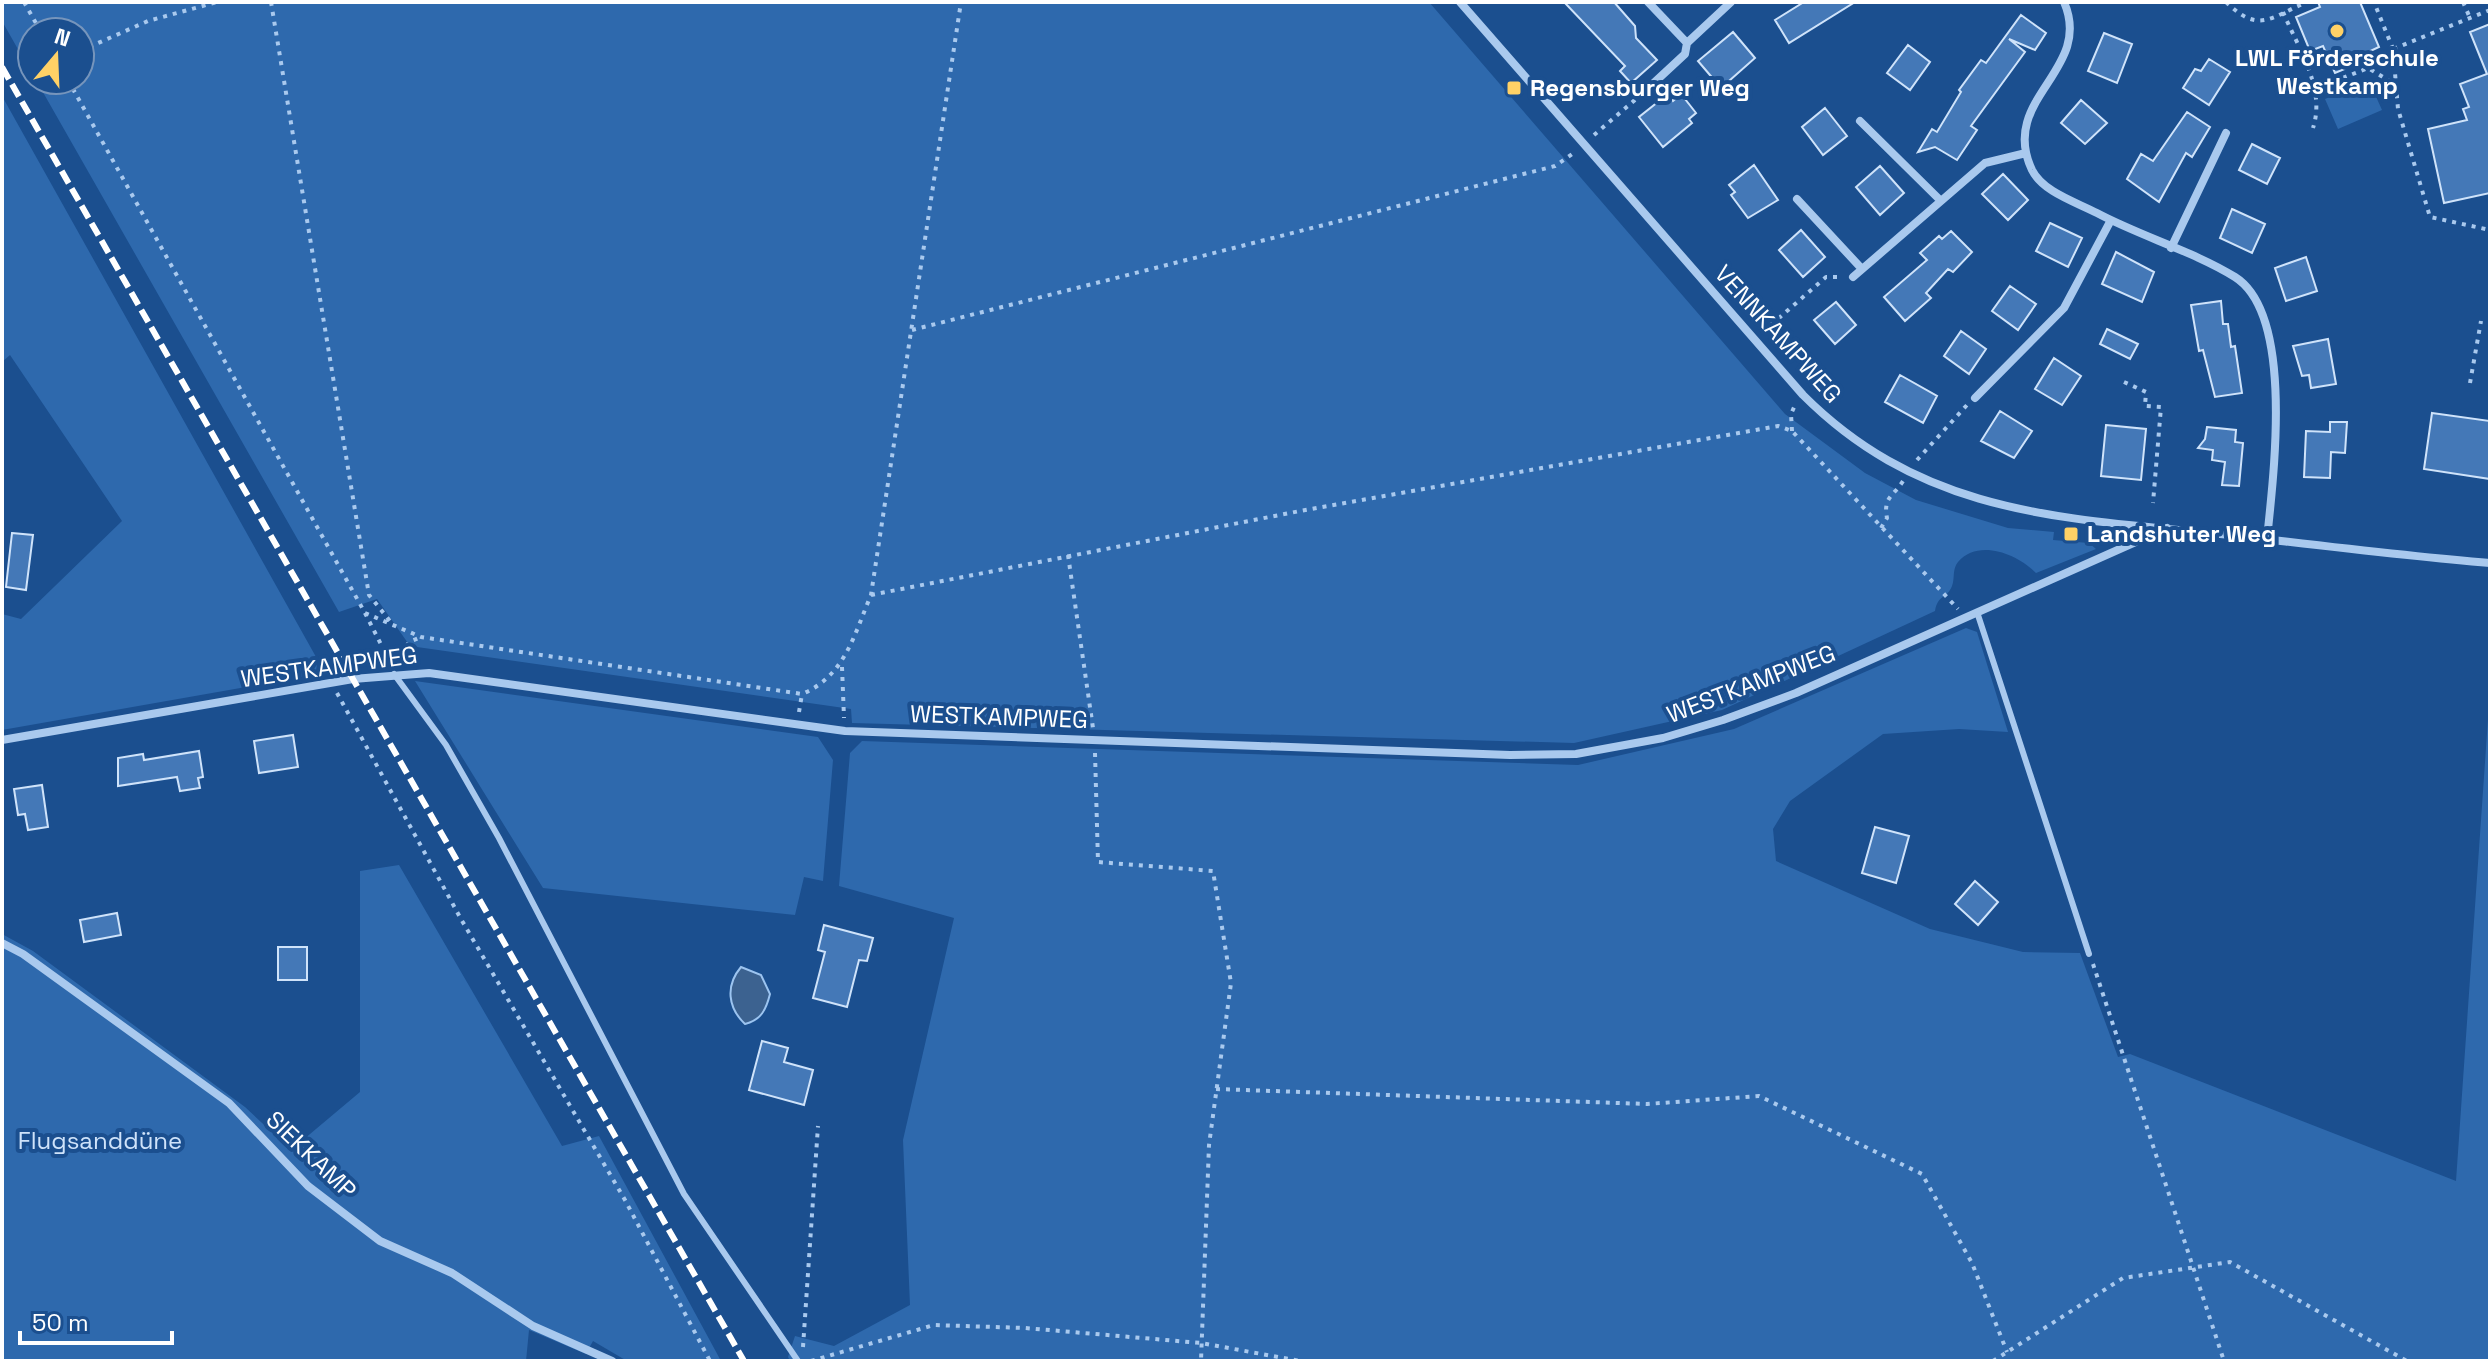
<svg xmlns="http://www.w3.org/2000/svg" width="2492" height="1363" viewBox="0 0 2492 1363" font-family="'Space Grotesk',sans-serif">
<rect width="100%" height="100%" fill="#1b4f8f"/>
<path fill="#2e69ad" d="M2,2h1427l356,412 80,59 51,27 92,28 46,4 -1,8 36,3 7,6 -60,24c-18,-19 -58,-35 -78,-11 -6,7 -3,17 -6,24 -5,13 -14,8 -17,25l-213,99 -148,33 -722,-20 -1,-14 -441,-63 -33,-47 -38,13 -303,-532h44v-48h-48v42l-30,-53z
M2369,81l13,29 -44,19 -13,-30z
M2,96l323,577 -323,57v-116l19,5 101,-98 -112,-166 -8,7z
M1966,628l11,4 31,100 -49,-3 -76,5 -93,67 -17,28 3,32 154,68 93,23 57,1 38,104 12,-3 326,127 34,-491v671h-1700l-2,-4 7,-21 39,10 76,-41 -7,-165 51,-222 -115,-32 11,-133 12,-12 716,24 156,-36z
M415,681l403,56 15,23 -10,121 -19,-4 -9,38 -252,-27z
M399,865l163,281 37,-10 122,225h-94l-34,-20 -7,13 -57,-24 -3,31h-524v-427l31,17 212,156 46,43 69,-58v-221z"/>
<path fill="#3c6290" stroke="#9cc4f0" stroke-width="2" d="M741,967l20,8 9,19c-4,16 -9,26 -25,30 -17,-16 -20,-38 -4,-57z"/>
<path fill="#4478b7" stroke="#cfe3fa" stroke-width="2" d="M1564,2h50l21,24 1,12 21,22 -26,23 -11,-12 5,-5z
M1804,2h51l-66,41 -14,-23z
M2318,2h42l19,45 -13,6 3,6 -34,14 -12,-27 -13,5 -14,-34 24,-10z
M2021,15l25,18 -11,17 -26,-11 16,13 -54,74 6,4 -20,30 -22,-13 -17,5 14,-23 5,3 24,-40 -2,-2 22,-30 5,3z
M2490,24v169l-46,10 -16,-74 39,-9 -4,-11 6,-2 -9,-23 27,-10 -17,-42z
M1733,32l22,26 -34,30 -23,-27z
M2104,33l28,11 -15,39 -29,-12z
M1908,45l22,17 -20,28 -23,-17z
M2209,59l21,13 -21,33 -26,-17 12,-19 6,2z
M1668,94l5,7 8,-7 15,19 -7,6 3,4 -29,24 -24,-30z
M2081,100l26,23 -22,21 -24,-21z
M1825,108l22,28 -24,19 -21,-28z
M2187,112l23,15 -18,30 -6,-4 -27,49 -32,-23 14,-25 12,7z
M2252,144l28,14 -13,26 -28,-14z
M1754,165l24,35 -30,18 -17,-23 4,-3 -6,-7z
M1880,166l24,27 -24,22 -24,-28z
M2003,174l25,26 -20,20 -26,-26z
M2232,209l33,15 -13,29 -32,-15z
M2050,223l32,15 -14,29 -32,-16z
M1801,230l24,27 -22,20 -24,-27z
M1951,231l21,21 -19,20 -5,-3 -22,24 5,5 -26,23 -21,-24 43,-37 -7,-7 19,-17 3,3z
M2116,252l38,20 -12,30 -40,-18z
M2306,257l11,34 -31,10 -11,-33z
M2010,286l26,18 -18,26 -26,-19z
M2221,301l2,23h5l3,23 4,-1 7,47 -27,4 -12,-47 -4,1 -8,-46z
M1836,302l20,23 -21,19 -21,-24z
M2107,329l31,15 -8,15 -30,-15z
M1961,331l25,18 -17,25 -25,-18z
M2328,339l8,45 -25,4 -2,-13 -7,1 -9,-30z
M2054,358l27,18 -19,29 -27,-16z
M1900,375l37,21 -14,27 -38,-21z
M2000,411l32,20 -18,27 -33,-17z
M2432,413l58,8v58l-66,-10z
M2330,422h17l-2,31 -14,-1 -1,26 -26,-1 2,-46 24,1z
M2106,425l40,4 -5,51 -40,-4z
M2207,427l29,3 -1,12 8,1 -4,43 -17,-1 3,-23 -13,-2 1,-10 -15,-2 7,-9z
M12,533l21,2 -7,55 -20,-3z
M293,735l5,32 -39,6 -5,-32z
M199,751l4,26 -5,1 2,10 -20,3 -3,-14 -59,9v-28l25,-4 1,6z
M42,785l6,42 -20,3 -3,-16 -7,1 -4,-26z
M1875,827l34,9 -13,47 -34,-10z
M1975,881l23,21 -20,23 -23,-21z
M117,913l4,22 -37,7 -4,-22z
M824,925l49,13 -6,23 -8,-1 -12,47 -34,-9 12,-46 -7,-2z
M278,947h29v33h-29z
M762,1041l26,7 -4,14 29,8 -9,35 -55,-15z"/>
<g fill="none" stroke-linecap="round" stroke-linejoin="round">
<path stroke="#a9c9ee" stroke-width="4" stroke-dasharray="4 6" stroke-linecap="butt" d="M24,2l17,30
M271,2l98,593 25,31
M2226,2c33,32 43,16 81,0
M2463,2l7,16
M2490,10l-97,39 5,60 32,108 60,13
M2283,12c15,36 43,76 30,116
M80,51l68,-30 69,-19
M2369,67l24,-18 -19,-47
M68,80l297,533 25,49
M2315,89l53,-21 25,15
M1594,135l42,-36
M1771,325l55,-48h16
M912,330l643,-164 20,-14
M2124,382l22,10 -1,14 16,1 -8,96
M2470,383l11,-62
M1792,431l-1,-17 5,-11
M1917,460l50,-55
M1881,528l6,-10c-4,-21 6,-21 16,-37
M1068,555l25,173
M871,595l429,-84 478,-85 14,5 166,178
M365,613l56,24 381,57c43,-18 52,-59 69,-99l90,-593
M397,664l12,-22 12,-5
M842,667l2,51
M337,693l124,226 164,281 85,161
M799,712l3,-18
M1095,753l3,109 115,9 18,112 -22,162 -8,216
M2093,964l131,397
M1216,1089l431,15 112,-8 163,78 50,89 35,89
M803,1347l15,-221
M811,1361l123,-36 91,3 176,15 99,18
M1993,1361l130,-83 107,-16 177,99"/>
<path stroke="#a9c9ee" stroke-width="6" d="M1977,612l112,342
M394,674l52,71 53,93 185,356 114,167"/>
<path stroke="#a9c9ee" stroke-width="8" d="M1460,2l343,393c123,123 265,123 427,140 87,10 173,21 260,28
M1648,2l39,41 44,-41
M2064,2c30,69 -66,96 -32,168 11,22 44,32 65,43 43,23 98,39 138,64 60,38 38,202 32,262
M1644,92l41,-38 2,-11
M1860,121l81,80
M1797,199l65,70
M2171,248l55,-115
M1853,277l132,-114 41,-10
M1975,398l89,-90 47,-88
M2,740l351,-61 76,-6 416,58 665,24 66,-1 87,-16 60,-18 73,-27 371,-165
M2,943l21,11 206,149 79,83 72,55 72,32 81,53 79,35"/>
<path stroke="#fff" stroke-width="6" stroke-dasharray="14 6" stroke-linecap="butt" d="M2,67l742,1294"/>
</g>
<g fill="#ffd166" stroke="#1b4f8f" stroke-width="3">
<circle cx="2337" cy="31" r="8"/>
<rect x="1506" y="80" width="16" height="16" rx="4"/>
<rect x="2063" y="526" width="16" height="16" rx="4"/>
</g>
<g text-anchor="middle" stroke-width="8" stroke-linejoin="round" paint-order="stroke">
<g font-size="24" font-weight="bold" fill="#fff" stroke="#1b4f8f" text-anchor="start">
<text x="2337" y="66" text-anchor="middle">LWL Förderschule<tspan x="2337" dy="28">Westkamp</tspan></text>
<text x="1530" y="96">Regensburger Weg</text>
<text x="2087" y="542">Landshuter Weg</text>
</g>
<g font-size="24" fill="#fff" stroke="#1b4f8f">
<text transform="translate(1778 334) rotate(48)" y="8">VENNKAMPWEG</text>
<text transform="translate(329 667) rotate(-8)" y="8">WESTKAMPWEG</text>
<text transform="translate(1751 684) rotate(-21)" y="8">WESTKAMPWEG</text>
<text transform="translate(999 717) rotate(2)" y="8">WESTKAMPWEG</text>
<text transform="translate(311 1155) rotate(44)" y="8">SIEKKAMP</text>
</g>
<g font-size="24" fill="#cfe3fa" stroke="#1b4f8f">
<text x="100" y="1149">Flugsanddüne</text>
</g>
</g>
<rect width="2492" height="1363" fill="none" stroke="#ffffff" stroke-width="8"/>
<g transform="translate(56 56) rotate(19)"><circle r="38" fill="#1b4f8f" stroke="#7695bc" stroke-width="2"/>
<path d="M0-6L14 30L0 20L-14 30Z" fill="#ffd166"/>
<text y="-12" font-size="22" font-weight="bold" text-anchor="middle" fill="#ffffff">N</text>
</g>
<path d="M20 1331v12h152v-12" fill="none" stroke="#ffffff" stroke-width="4"/>
<text x="32" y="1331" font-size="24" fill="#ffffff" stroke="#1b4f8f" stroke-width="6" paint-order="stroke">50 m</text>
</svg>
